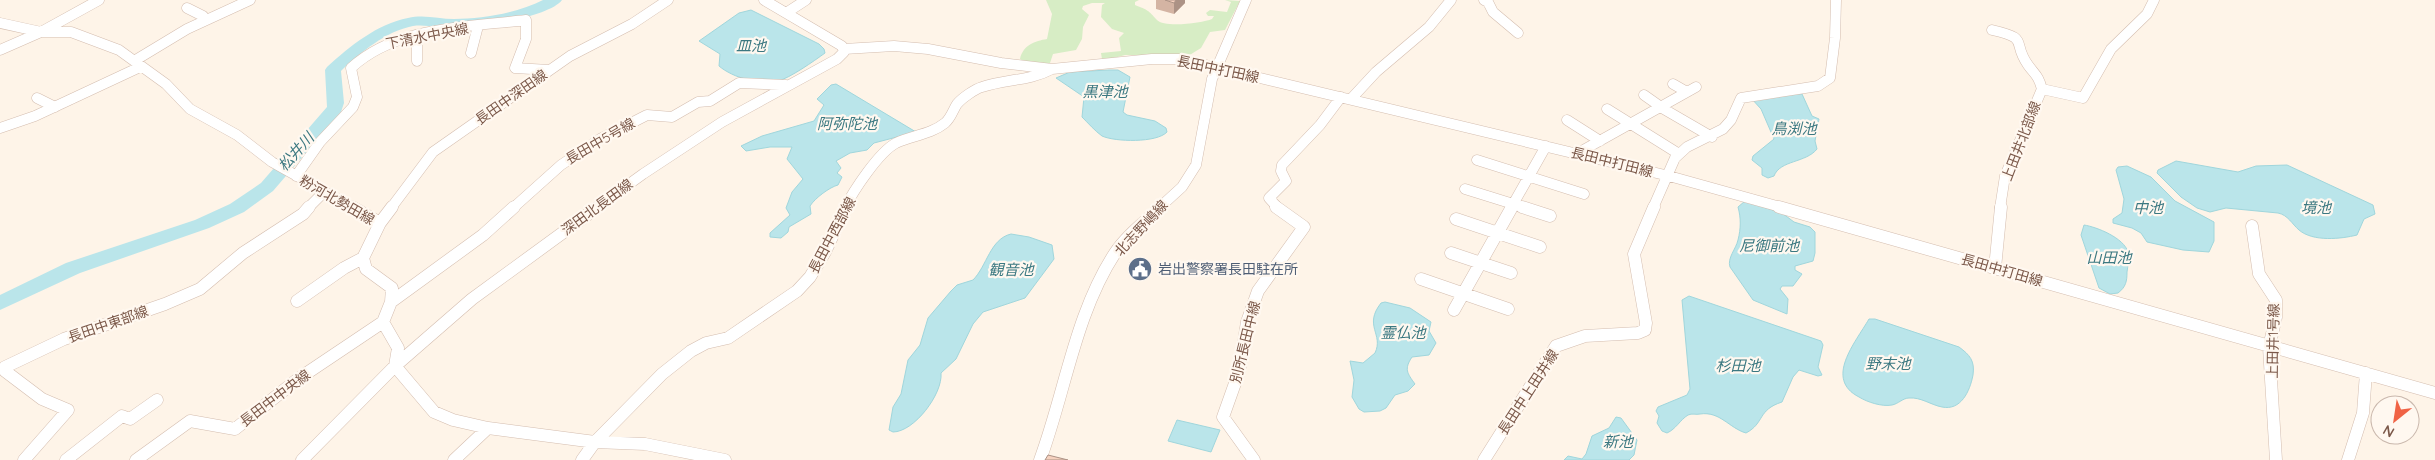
<svg xmlns="http://www.w3.org/2000/svg" width="2435" height="460" viewBox="0 0 2435 460" font-family="Quicksand,'Noto Sans JP',sans-serif">
<rect width="100%" height="100%" fill="#fef4e8"/>
<path fill="#d7edc5" d="M1046,0h93l-4,2v3c13,5 13,5 22,15 7,8 46,3 55,-1l2,-3h-6l-2,-3 4,-3 17,2 4,-10 -6,-2 15,1 -15,29 -15,2 -9,16 -13,8 -63,-1 -19,5 -4,-1 -1,-6 20,-2 -2,-13 5,-5 -12,-4 -11,-12 1,-12 3,-2h-13l-9,3 -1,3 7,6 -6,12 -1,12 -6,11 -23,4 -3,9c-12,3 -20,2 -30,-4 3,-14 15,-18 27,-20l5,-25z"/>
<path fill="#bae5ea" stroke="#a0d6dc" d="M751,10l68,34 5,5 1,4c-11,8 -35,25 -47,28 -18,4 -45,-3 -59,-15l1,-12 -21,-13 40,-28z
M1109,70h9l12,7 -7,35 4,3 28,6 11,7 1,4c-10,11 -52,10 -65,4 -7,-5 -14,-13 -20,-19l2,-20 -28,-19 14,-6z
M836,84l80,48 -42,11 -7,7 -17,3 -14,8 5,7 -4,5 5,4 -4,8c-8,2 -23,13 -28,21l1,8 -22,13 -1,5 -7,6 -11,-1v-4l20,-18 -4,-7 6,-16 11,-13 -16,-20 5,-12h-22l-24,4 -5,-5 21,-10 52,-15 10,-16 -7,-6 14,-14z
M1791,93l11,1 10,22 7,3 -4,22 2,8c-11,14 -37,11 -43,27l-6,2 -6,-3v-7l-10,-8 1,-4 21,-17 -13,-30 -10,-11z
M2176,161l62,11 18,-6 31,-1 86,40 2,9 -11,5 -7,16c-16,4 -44,7 -58,-5 -7,-6 -11,-15 -21,-17l-52,-5 -16,4 -13,-4 -16,-11 -24,-24 1,-3z
M2127,166l24,11 24,24 39,21v19l-5,11 -26,-2 -36,-8 -6,-9 -9,-5 -19,-5v-4l9,-6 2,-14 -8,-29 2,-3z
M1745,201l37,12 12,9 16,5 5,5v21l-2,8 -18,5v4l7,4 -9,12h-11l-2,3 8,10 -1,15 -34,-14 -23,-33c-3,-9 6,-18 8,-27 3,-12 3,-22 0,-33z
M2084,225c13,2 40,13 44,27 1,6 0,14 -1,20 0,9 -1,15 -9,21l-8,1 -11,-6 -18,-53z
M1011,234l18,3 23,8 2,14 -29,39 -42,14 -10,12 -17,35 -15,14c2,21 -27,59 -48,59l-4,-2 4,-23 8,-13 7,-34 12,-15 8,-27 23,-27 6,-6 16,-5c14,-14 17,-41 38,-46z
M1689,296l132,45 2,4 -5,22 4,8 -4,1 -19,-6 -6,7 -11,25c-25,8 -17,21 -36,31 -17,-5 -26,-22 -46,-19 -4,1 -8,-1 -12,1 -8,5 -12,14 -21,18l-5,-2 -5,-8 2,-7 -3,-5 2,-4 29,-12 3,-6 -8,-89z
M1385,302l25,6 21,14 -2,9 7,12 -7,12 -17,2c-8,12 -5,16 3,27l-7,7 -13,4 -9,13 -6,3 -16,1 -5,-3 -7,-12 2,-17 -4,-19 13,2 12,-10c9,-19 -12,-27 6,-50z
M1869,319h6l84,28c11,8 16,14 14,28 -3,16 -12,36 -31,32 -11,-2 -21,-10 -33,-9 -6,0 -11,6 -17,7 -10,2 -25,-3 -33,-8 -35,-18 -4,-54 10,-78z
M1616,417l5,1 16,22 -3,15 -5,5h-65l4,-4 14,3 4,-5 6,-18 17,-8z
M1177,420l43,10 -9,22 -43,-11z"/>
<g fill="none" stroke-linecap="round" stroke-linejoin="round">
<path fill="#bae5ea" fill-rule="evenodd" d="M543,0h19c-12,17 -86,28 -107,29 -14,0 -28,-5 -42,-3 -27,5 -53,27 -72,45l3,32 -3,9 -68,79 -29,21 -35,16 -129,45 -80,37v-15l66,-32 129,-43 35,-16 31,-21 66,-76 -2,-37 2,-3c23,-21 50,-43 81,-49 16,-4 31,1 46,1 28,0 64,-6 89,-19z"/>
<g stroke="#d4bdaf" stroke-width="11">
<path id="minor-far1" d="M1484,0l4,2 5,10 25,21
M187,8l16,8 -1,5
M786,13l20,-13
M0,23l41,9h30l48,18 47,34 24,25 47,26 35,27 82,46
M1992,30c39,9 19,11 36,35 8,11 10,10 14,24
M417,36v25
M844,49l50,-3 34,3 73,14 51,6 100,-10h29l488,117 115,32
M0,50l41,-18 58,-32
M471,53l7,-27
M134,61l53,-32 63,-29
M1673,84l14,8
M1644,95l17,12
M37,98l18,9
M1351,99l25,-27 53,-45 22,-27
M1662,108l50,29
M1607,109l72,45
M1567,120l33,21
M0,128l35,-12 105,-49
M1578,153l118,-66
M1477,160l107,34
M296,176l24,-34 33,-35 4,-10 -6,-29c45,-42 117,-41 175,-48v19l-11,29 34,2
M1465,189l61,19
M308,208l16,-16
M391,208l42,-56 137,-96 62,-32 36,-24
M513,208l48,-43 39,-26 47,-24 25,2 26,-15 12,-1 29,-18 47,2
M596,208l47,-34 79,-52 115,-63 7,-7 -2,-6 -78,-46
M845,208c8,-17 34,-56 51,-65 17,-8 34,-8 49,-20 6,-5 8,-13 12,-19 5,-6 18,-15 25,-17 24,-8 48,-6 70,-18
M1159,208l23,-21 14,-22 16,-86 34,-79
M1278,208l-9,-10 17,-17 -5,-10 1,-6 38,-40 21,-28
M1511,208l35,-62
M1653,208l22,-50 12,-11 36,-18 8,-9 10,-22 77,-12 12,-8 5,-40 1,-38
M2000,208l5,-32 37,-87 41,9 28,-49 36,-35 7,-14"/>
</g>
<g stroke="#d4bdaf" stroke-width="13">
<path id="minor" d="M352,207l28,16
M392,207l-12,16 -17,35 3,11 26,19 -1,14 -8,20 15,26 -3,18 39,46 19,8 35,8 107,14 50,2 80,16
M1522,207l28,9
M1779,207l656,186
M1456,219l84,28
M2252,226l7,48 17,26v17l-7,30 7,113
M1451,253l60,20
M1995,268l6,-61
M1421,279l87,30
M297,301l47,-33 19,-10
M391,302l92,-67 31,-28
M1454,310l58,-103
M24,460l44,-50 -26,-11 -37,-28v-4l59,-28 101,-35 35,-15 43,-36 60,-39 6,-7
M66,460l56,-44 8,3 27,-19
M136,460l54,-39 45,8 63,-50 85,-57
M302,460l93,-94 77,-67 126,-92
M454,460l34,-32
M582,460l13,-18 67,-68 29,-23 15,-8 22,-5 69,-47 13,-14 15,-25 21,-45
M1040,460c25,-67 35,-146 75,-207 12,-18 30,-31 46,-46
M1254,460l-31,-43 16,-45 8,-50 11,-31 46,-64 -28,-20
M1484,460l72,-114 29,-10 53,-3 7,-3 1,-7 -12,-69 20,-47
M2348,460l15,-47 3,-40"/>
</g>
<use href="#minor-far1" stroke="#fff" stroke-width="10"/>
<use href="#minor" stroke="#fff" stroke-width="12"/>
</g>
<path fill="#d4b4a3" d="M1156,0h29v3l-11,11 -18,-5z"/>
<path fill="#ac9285" d="M1176,0h9v3l-11,11v-11z"/>
<path fill="#f6d1be" stroke="#ac9285" d="M1165,0h11l-2,3z
M1048,455l20,5h-23z"/>
<defs>
<g id="civic-disc" transform="scale(1.25)"><circle r="9.5" fill="#5c6f8a" stroke="#fff8f0"/><path d="M-.6-6.5H3V-4.5H.6V-3L4-1V1h2V6H-6V1h2V-1L-.6-3ZM-1.2 2.5V6h2.4V2.5Z" fill="#fff"/></g>
</defs>
<g fill-rule="evenodd">
<use href="#civic-disc" x="1140" y="269"/>
</g>
<g text-anchor="middle" stroke-width="4.5" stroke-linejoin="round" paint-order="stroke">
<g font-size="14" fill="#7b5849" stroke="#fff8f0">
<text transform="translate(427 36) rotate(-11)" y="5">下清水中央線</text>
<text transform="translate(1218 69) rotate(12)" y="5">長田中打田線</text>
<text transform="translate(511 97) rotate(-35)" y="5">長田中深田線</text>
<text transform="translate(600 141) rotate(-30)" y="5">長田中5号線</text>
<text transform="translate(2021 141) rotate(-69)" y="5">上田井北部線</text>
<text transform="translate(1612 162) rotate(14)" y="5">長田中打田線</text>
<text transform="translate(337 200) rotate(30)" y="5">粉河北勢田線</text>
<text transform="translate(597 207) rotate(-36)" y="5">深田北長田線</text>
<text transform="translate(1141 228) rotate(-47)" y="5">北志野嶋線</text>
<text transform="translate(832 235) rotate(-62)" y="5">長田中西部線</text>
<text transform="translate(2002 270) rotate(16)" y="5">長田中打田線</text>
<text transform="translate(108 324) rotate(-19)" y="5">長田中東部線</text>
<text transform="translate(2273 341) rotate(-89)" y="5">上田井1号線</text>
<text transform="translate(1245 342) rotate(-76)" y="5">別所長田中線</text>
<text transform="translate(1528 392) rotate(-57)" y="5">長田中上田井線</text>
<text transform="translate(275 398) rotate(-37)" y="5">長田中中央線</text>
</g>
<g font-size="14" fill="#4e5e75" stroke="#fff8f0" text-anchor="start">
<text x="1158" y="274">岩出警察署長田駐在所</text>
</g>
<g font-size="15" font-style="italic" fill="#3b7881" stroke="#fff8f0">
<text x="751" y="51">皿池</text>
<text x="1105" y="97">黒津池</text>
<text x="847" y="129">阿弥陀池</text>
<text x="1794" y="134">鳥渕池</text>
<text transform="translate(296 152) rotate(-48)" y="5">松井川</text>
<text x="2148" y="213">中池</text>
<text x="2316" y="213">境池</text>
<text x="1769" y="251">尼御前池</text>
<text x="2109" y="263">山田池</text>
<text x="1011" y="275">観音池</text>
<text x="1403" y="338">霊仏池</text>
<text x="1888" y="369">野末池</text>
<text x="1738" y="371">杉田池</text>
<text x="1618" y="447">新池</text>
</g>
</g>
<g transform="translate(2395 420) rotate(210)"><circle r="24" fill="#fff8f0" stroke="#cab8ad"/>
<path d="M0-4L9 19L0 12L-9 19Z" fill="#f06345"/>
<text y="-8" font-size="14" font-weight="bold" text-anchor="middle" fill="#7b5849">N</text>
</g>
</svg>
